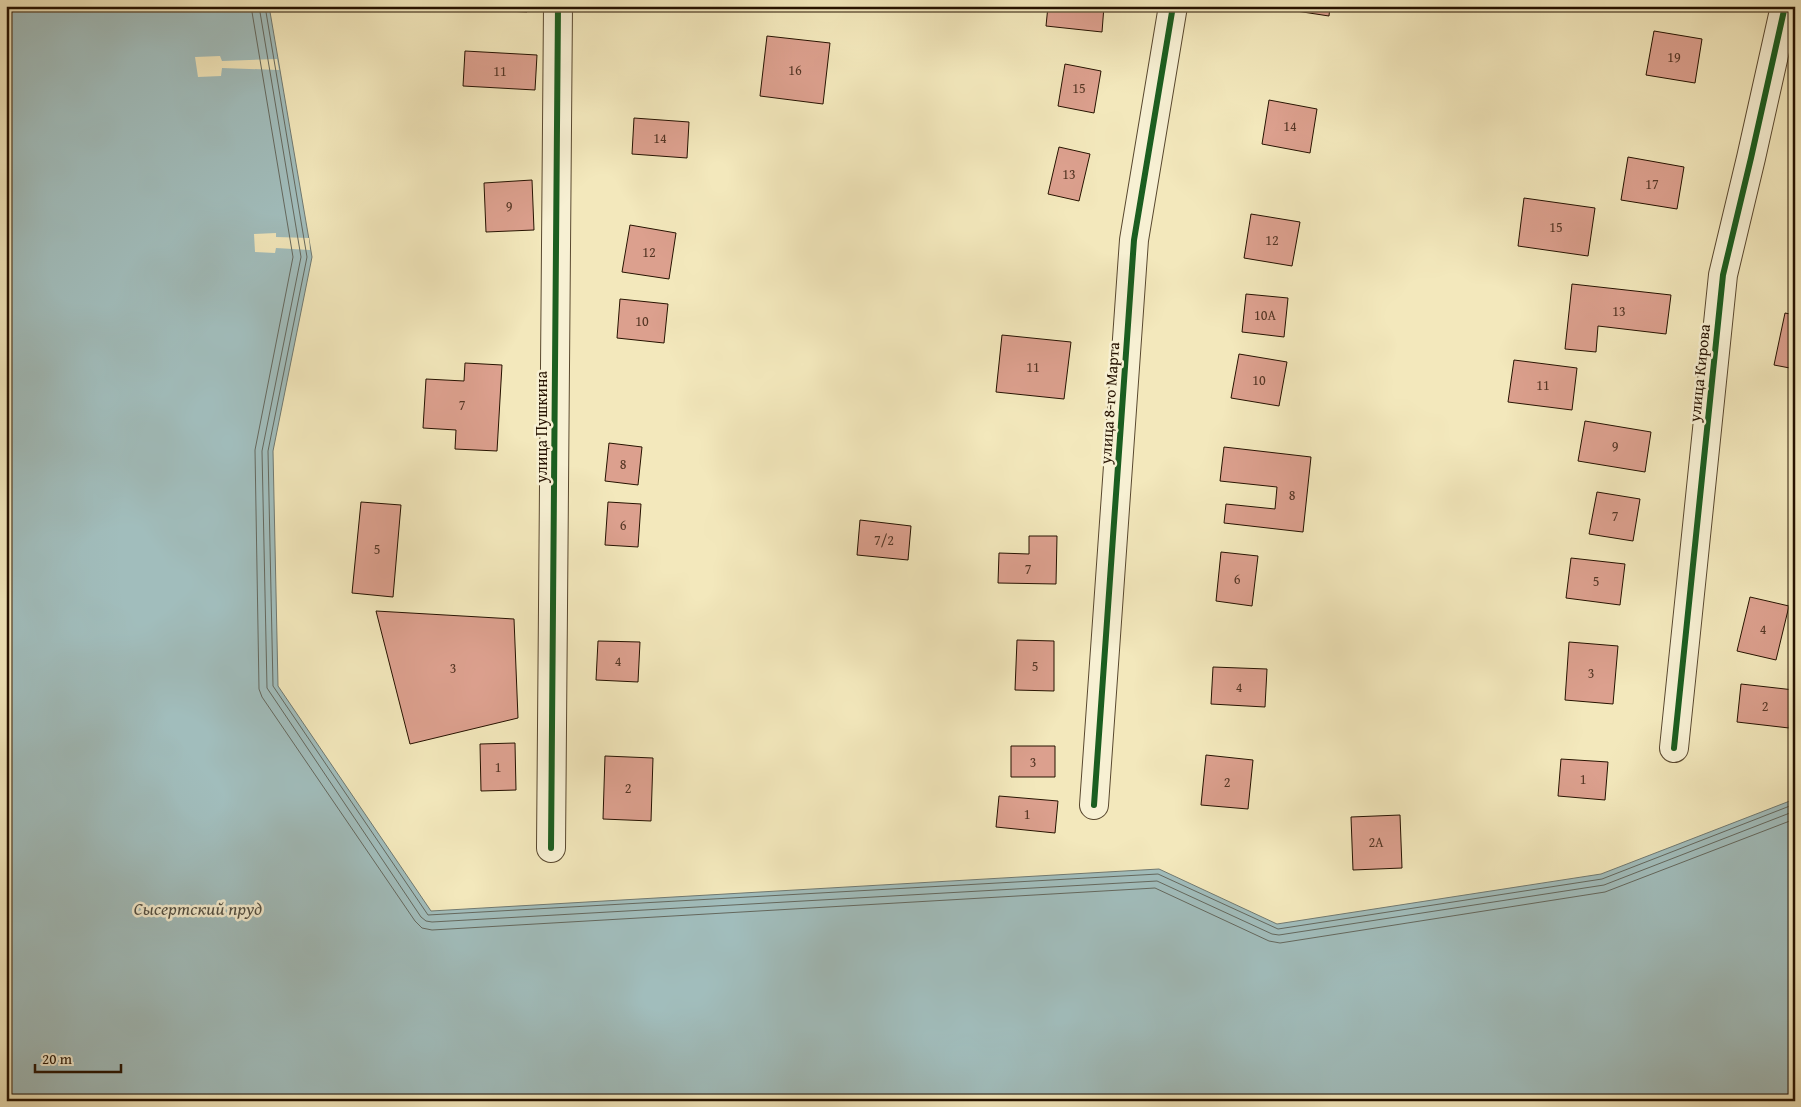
<svg xmlns="http://www.w3.org/2000/svg" width="1801" height="1107" viewBox="0 0 1801 1107" font-family="'Gentium Book Plus',serif">
<rect width="100%" height="100%" fill="#f3e8bc"/>
<filter id="stains"><feTurbulence type="fractalNoise" baseFrequency=".004" numOctaves="4"/><feColorMatrix values="0 0 0 0 .2 0 0 0 0 .09 0 0 0 0 .02 0 0 0 .5 -.17"/></filter>
<radialGradient id="worn" r=".72"><stop offset=".6" stop-color="#630" stop-opacity="0"/><stop offset="1" stop-color="#630" stop-opacity=".3"/></radialGradient>
<path fill="#a1bdbc" stroke="#707971" d="M6,6h263l43,251 -39,194 5,235 153,225 728,-42 118,55 324,-50 194,-75v302h-1789z"/>
<path fill="#f3e8bc" d="M220,56l2,5 55,-2 2,11 -57,-2 -1,8 -23,1 -3,-20z
M276,233v4l33,1 1,12 -34,-2 -1,5 -20,-1 -1,-18z"/>
<g fill="none" stroke-linecap="round" stroke-linejoin="round">
<path stroke="#64685e" stroke-width="1" d="M251,6l42,251 -38,193 4,239 3,8 153,224 7,7 10,2 723,-42 114,53 11,2 325,-51 190,-73
M259,6l42,251 -39,194 5,237 154,229 5,4 6,1 725,-41 115,53 7,1 325,-50 191,-74
M265,6l42,251 -39,194 5,235 155,229 730,-41 120,55 324,-50 193,-75"/>
</g>
<path fill="#dca08e" stroke="#261200" d="M487,6h40v6l-41,-2z
M1048,6h56l-2,26 -56,-6z
M1284,6h46l-1,10 -46,-7z
M1654,31l48,8 -7,44 -49,-8z
M767,36l63,7 -7,61 -63,-8z
M465,51l72,4 -2,35 -72,-4z
M1065,64l36,7 -7,42 -36,-7z
M1269,100l48,9 -7,44 -48,-9z
M634,118l55,4 -2,36 -55,-4z
M1059,147l31,7 -11,47 -31,-7z
M1628,157l56,10 -7,42 -56,-9z
M532,180l2,50 -48,2 -2,-49z
M1524,198l71,10 -7,48 -70,-10z
M1251,214l49,8 -8,44 -48,-8z
M630,225l46,8 -7,46 -47,-7z
M1572,284l99,11 -5,39 -68,-8 -2,26 -31,-3z
M1246,294l42,4 -4,39 -42,-5z
M620,299l48,5 -4,39 -47,-5z
M1785,313l10,2v54l-21,-4z
M1002,335l69,7 -7,57 -68,-7z
M1239,354l48,8 -8,44 -48,-8z
M1514,360l63,8 -5,42 -64,-8z
M465,363l37,2 -5,86 -42,-2 1,-19 -33,-2 3,-49 38,2z
M1585,421l66,11 -6,40 -67,-11z
M609,443l33,4 -4,38 -33,-4z
M1224,447l87,10 -8,75 -79,-9 2,-19 49,5 2,-22 -57,-6z
M1597,492l43,7 -7,42 -44,-7z
M361,502l40,3 -8,92 -41,-4z
M608,502l33,2 -3,43 -33,-2z
M860,520l51,6 -3,34 -51,-5z
M1029,536h28l-1,48 -58,-1 1,-30 30,1z
M1221,552l37,4 -6,50 -36,-5z
M1571,558l54,6 -5,41 -54,-7z
M1750,597l39,9 -13,54 -39,-9z
M376,611l138,8 4,99 -108,26z
M1017,640l37,1v50l-39,-1z
M598,641l42,1 -2,40 -42,-2z
M1569,642l49,4 -5,58 -48,-4z
M1213,667l54,2 -2,38 -54,-3z
M1741,684l53,6 -5,38 -52,-6z
M515,743l1,47 -35,1 -1,-47z
M1011,746h44v31h-44z
M1206,755l47,5 -5,49 -47,-4z
M605,756l48,2 -2,63 -48,-2z
M1561,759l47,3 -3,38 -47,-4z
M999,796l59,5 -3,32 -59,-6z
M1400,815l2,53 -49,2 -2,-53z"/>
<g fill="none" stroke-linecap="round" stroke-linejoin="round">
<g stroke="#59482f" stroke-width="30">
<path id="street" d="M1674,748l49,-473 28,-117 34,-152
M1094,805l40,-565 39,-234
M551,848l7,-842"/>
</g>
<use href="#street" stroke="#f7f0d3" stroke-width="28"/>
<g stroke="#f7f0d3" stroke-width="9">
<path id="cycleway" d="M1674,748l49,-473 28,-117 34,-152
M1094,805l40,-565 39,-234
M551,848l7,-842"/>
</g>
<use href="#cycleway" stroke="#1b5e20" stroke-width="6"/>
</g>
<g text-anchor="middle" stroke-width="5" stroke-linejoin="round" paint-order="stroke">
<g font-size="14" fill="#543624">
<text x="1674" y="62">19</text>
<text x="795" y="75">16</text>
<text x="500" y="76">11</text>
<text x="1079" y="93">15</text>
<text x="1290" y="131">14</text>
<text x="660" y="143">14</text>
<text x="1069" y="179">13</text>
<text x="1652" y="189">17</text>
<text x="509" y="211">9</text>
<text x="1556" y="232">15</text>
<text x="1272" y="245">12</text>
<text x="649" y="257">12</text>
<text x="1619" y="316">13</text>
<text x="1265" y="320">10А</text>
<text x="642" y="326">10</text>
<text x="1033" y="372">11</text>
<text x="1259" y="385">10</text>
<text x="1543" y="390">11</text>
<text x="462" y="410">7</text>
<text x="1615" y="451">9</text>
<text x="623" y="469">8</text>
<text x="1292" y="500">8</text>
<text x="1615" y="521">7</text>
<text x="623" y="530">6</text>
<text x="884" y="545">7/2</text>
<text x="377" y="554">5</text>
<text x="1028" y="574">7</text>
<text x="1237" y="584">6</text>
<text x="1596" y="586">5</text>
<text x="1763" y="634">4</text>
<text x="618" y="666">4</text>
<text x="1035" y="671">5</text>
<text x="453" y="673">3</text>
<text x="1591" y="678">3</text>
<text x="1239" y="692">4</text>
<text x="1765" y="711">2</text>
<text x="1033" y="767">3</text>
<text x="498" y="772">1</text>
<text x="1583" y="784">1</text>
<text x="1227" y="787">2</text>
<text x="628" y="793">2</text>
<text x="1027" y="819">1</text>
<text x="1376" y="847">2А</text>
</g>
<g font-size="16" fill="#261200" stroke="#f7f0d3">
<text transform="translate(1699 373) rotate(-84)" y="6">улица Кирова</text>
<text transform="translate(1109 403) rotate(-86)" y="6">улица 8-го Марта</text>
<text transform="translate(541 427) rotate(-90)" y="6">улица Пушкина</text>
</g>
<g font-size="18" font-style="italic" fill="#514e42" stroke="#f7f0d3">
<text x="198" y="915">Сысертский пруд</text>
</g>
</g>
<rect width="1801" height="1107" fill="none" stroke="#f3e8bc" stroke-width="25"/>
<rect x="8" y="8" width="1786" height="1092" fill="none" stroke="#261200" stroke-width="2.5"/>
<rect x="12" y="12" width="1776" height="1082" fill="none" stroke="#261200"/>
<path d="M35 1064v8h86v-8" fill="none" stroke="#261200" stroke-width="2.5"/>
<text x="42" y="1064" font-size="15" fill="#261200" stroke="#f7f0d3" stroke-width="4" paint-order="stroke">20 m</text>
<rect width="100%" height="100%" filter="url(#stains)"/>
<rect width="100%" height="100%" fill="url(#worn)"/>
</svg>
